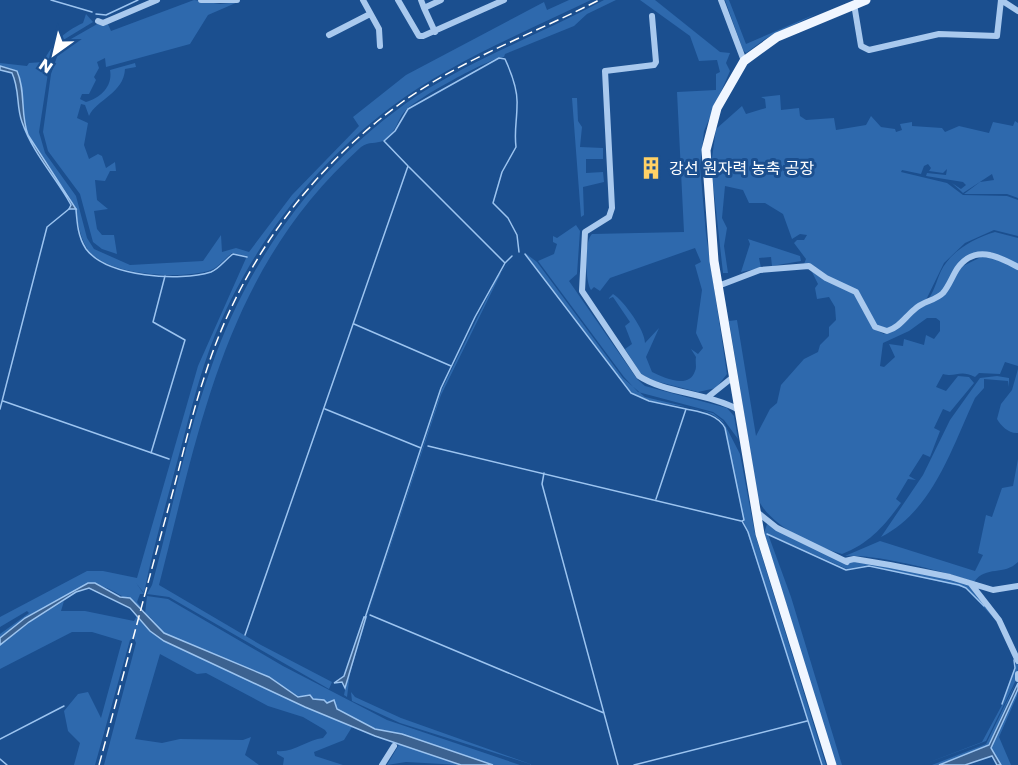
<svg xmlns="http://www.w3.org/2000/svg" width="1018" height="765" viewBox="0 0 1018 765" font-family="Poppins,'Noto Sans KR',sans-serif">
<rect width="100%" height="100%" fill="#1b4f8f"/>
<path fill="#2e69ad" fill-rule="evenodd" d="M194,0l26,4 18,-2 -30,13 -18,29 -84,23 -1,-9 -8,4 2,6 -5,9 2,3 -7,14h-7l-2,5 6,3c15,-4 27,-16 24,-32l25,-7 1,4 -11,2c-1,24 -29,31 -36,47l-4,-11 -4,-1 -4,14 11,5 -4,22 5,14 9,-5 4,2 4,12 9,-6 1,9h-6l-5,10 -10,-1 2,20 11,9 -14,2 3,18 5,6h12l3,19 -15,-5 -9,-7 -13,-48 -32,-43 -5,-19 8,-58 8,-23 12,-12 28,-16 8,-1 4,9z
M569,0h22c-68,33 -140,62 -200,107 -81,61 -145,146 -181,241 -14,38 -23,79 -34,118 -11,42 -24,86 -32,127l-8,-10 8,11h-4l-3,8 3,4 -1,3c-12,-11 -34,-25 -51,-26l-63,35 -25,20v-4l29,-21 -2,-2 -27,16v-10l87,-46h16l34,7 61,-212 49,-110 -15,-3c-7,5 -13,14 -21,17 -29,10 -103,6 -123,-20 -11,-16 -9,-35 -18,-52 -14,-24 -39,-46 -46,-74 -4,-16 0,-34 -5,-50l-2,-3 -17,-5v-3l27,3 2,-3 14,-1c11,-20 19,-29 40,-39l3,-9 7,8 -33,20 -10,18 -11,72 6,21 31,43 11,42 7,11 36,16 73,-4 18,-26 1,17 14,-4 13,4 43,-57 67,-69 -6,-9 53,-42 138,-73 3,8z
M604,0h12l-29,14 -13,12 -69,28 -1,3c-13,0 -90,43 -99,54 -8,9 -9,23 -22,30 -7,3 -14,0 -22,6 -134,121 -159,271 -202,438l102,60 71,37 -3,7 -160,-92 -22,-3 5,-9c20,-73 34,-149 60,-220 38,-109 109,-205 206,-270 59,-38 125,-62 186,-95z
M640,0h15l65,52 10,1 -4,10 4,8 -26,60 -4,35 6,68 21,140 -11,14 -18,4 -47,-12 -10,-6 -16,-25 7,-5 -7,-18 5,-4 -17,-25 -5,2 5,-5c11,7 32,36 32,49l14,-15 -13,29 6,15c11,5 37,18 43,-1 2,-4 0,-9 1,-14l-5,-8 7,5 5,-6 -7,-15 6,-43 -7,-25 6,-3 -6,-14 -85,30 -10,13 -6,-4 -3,3c-6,-8 -7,-49 1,-56l92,-2 -7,-140 39,-2v-16l4,-2 -3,-12 -18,1 -9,-25z
M725,0h4l17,44 72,-31 -53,26 -19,14 -3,-3z
M780,95l1,15 18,-2 1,8 6,4 28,-2 2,12 30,-5 5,-9 10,11 14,2 1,3 6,-2 -2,-6 12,-2v4l30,2 3,4 14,-6 30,7 4,-11 20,4 2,-5 3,2v75l-11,-4h-43l16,-12 14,-2 -2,-6 -29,19 -11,-10 9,6 5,-4 -3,-3 -37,-6 1,-3 19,2 1,-6 -4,4 -14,-2 2,-3 -3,-4 -4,2 -3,8 -19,-4 -1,2 46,11 16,12 44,1 11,4v36l-24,-6 -29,13 -21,20 -18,37 -35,28 -13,1 -17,-34 -57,-31 2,-5 -12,-16 3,-3h7l3,-5 -7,-1 -8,5 -9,-25 -18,-11h-16l-6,-13 -18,-4 -3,32 5,10 -3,18 4,27h-5l-12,-108 5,-36 26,-23 4,8 20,-6 -1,-9 -4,-2z
M572,98h5l1,23 4,6 -2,20 23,1v11h-17v14l17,-1 1,10 -21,5 1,28 -3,2z
M576,225l4,6 -3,43 -8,7 68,98 8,7 82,22 7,8 4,23 -14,-19 -11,-8 -75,-20 -14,-15 -86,-116 16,-7 3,-10 -4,-2v-6l4,2z
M995,232l23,6v28l-27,-14 -23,5 -26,35 -15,9c7,-9 9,-19 14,-30 10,-20 33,-33 54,-39z
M748,239l52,17 1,5 -29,5 -1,-9 -12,1 2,10 -20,4 9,-28z
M525,253l12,9 86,116 22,19 68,16 10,8 17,33 15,80 71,231h-3l-79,-243 -20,-99c-24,-24 -66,-12 -93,-31z
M515,256l-13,15 -61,124 -73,219 -18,59 -3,24 -3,-2 5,-24 93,-282 56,-113z
M981,257l20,1 17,12v96l-13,-4 -5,12 -21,-1 -4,4c-16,-8 -19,1 -32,-3l-7,13 10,4 12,-15 11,1 5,6 -24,29 -7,-3 -9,19 6,3 -10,26 -7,-3 -14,22 7,4 -8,-1 -12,20 5,4c-17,23 -31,40 -59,51 -28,-8 -72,-28 -84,-55l-29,-178 8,-1 19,116 14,-27 7,-6 4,-18 23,-26 14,-7 2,-7 9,-9v-9l7,-7 -1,-13 -6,-10 -12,2 -2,-11 3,-4 -7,-14 41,21 8,11 12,26 12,6 32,-25 16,-6 31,-37zM927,318h9l4,3v10l-6,8 -8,-4 -2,10 -20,-6 -1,7 -14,-2 6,13 -11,10 -4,-1 3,-23 26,-12z
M1018,369v64c-9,1 -17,-7 -21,-14l4,-15 11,-14z
M997,376l12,2v9l-1,-6 -24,-2v9l-9,10c-23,49 -42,113 -94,139l42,-62 27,-55 30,-42z
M1018,459v103c-14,14 -32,3 -44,20 -26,-10 -102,-29 -129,-26l35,-15 95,30 8,-16 -5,-2 8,-38 6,2 10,-29 11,-2z
M767,524l81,40 6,-4 19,2 89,20 6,2 26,30 22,40 2,11 -1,13 -31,63 -64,24 60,-23 20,-37 14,-41 -15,-38 -35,-38 -97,-23 -22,4 -79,-35 23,63 51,168h-6l-72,-232z
M147,596l21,3 115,67 104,54 133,45h-27l-91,-31 -27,-5 -38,-20 -5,-8 -5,2 -4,-3h-10l-3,-5 -12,2 -29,-20 -105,-44 -14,-16 -5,-3z
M64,601l-3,10h24l49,10 4,-7 12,17 14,10 188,86 -8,13 -30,12 1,4 28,9h-60l1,-7 -7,-4v-3c16,2 30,-11 46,-13l4,-5 -2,-3 -22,-13 -35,-11 -62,-33 -9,1 -37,-20 -25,85 27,4 18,-4 63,1 8,-3 -6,18 14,10h-155l32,-122 -2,-5 -4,2 -35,125h-21l6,-22 -12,-12 -4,-20 14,-17 10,-2 13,26 21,-77 -30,-9h-20l-72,37v-24l22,-18z
M1017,680l-28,65 -50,20h-7l54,-21z
M1018,688l-1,8 -18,41 12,28h-10l-10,-17z
M351,692l4,5 46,21 132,47 -133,-42 -48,-22z
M400,743l61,22 -55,-3 -19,3z"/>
<path fill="#3c6290" stroke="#9cc4f0" stroke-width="1.5" d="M0,66l17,5c9,20 3,43 11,64l48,74h-7l2,-4 -4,-7c-15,-25 -35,-47 -45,-76 -6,-16 -2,-32 -10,-49l-12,-3z
M88,583h7l25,14 10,1 34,35 105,44 29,20 12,-2 3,4 11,1 3,3 7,-3 3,9 38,20 27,5 91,31h-32l-86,-29 -70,-29 -141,-66 -14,-10 -20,-23 -41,-20 -13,4 -47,30 -29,23v-7l25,-20z
M364,617h2l-21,71 -3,-6 -8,1 10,-7z
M1018,683v6l-27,59 10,17h-4l-5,-9 -27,9h-26l50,-20z"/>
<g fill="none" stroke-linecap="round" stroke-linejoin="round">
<path stroke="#9cc4f0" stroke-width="1.5" d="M51,0l41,12
M96,14l10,1 32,-15
M409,167l96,96 -30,54 -34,71 -20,60
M76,209c1,14 2,28 10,40 21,28 94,33 125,23 8,-3 15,-13 22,-18l14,3
M525,254l106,139 18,8 37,8 -30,90
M505,263l7,-7
M354,324l97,42
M3,401l166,58
M0,409l47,-182 22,-18
M325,409l96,39 -56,170
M686,409c14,3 32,5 39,19l19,92 -2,1 6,11 74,233
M428,446l313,75
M151,453l34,-113 -32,-18 12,-46
M544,473l-2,11 76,281
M767,534l79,36 23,-4 90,19 7,3 18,18
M370,615l234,98
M245,635l163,-469 -24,-25 11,-10 13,-22 91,-51 6,1c6,13 13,32 12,46 0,16 -3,26 -1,42l-14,25 -9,31 15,15 9,17 2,17
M1002,704l13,-36 -1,-8
M0,739l64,-33
M0,759l7,6
M634,765l173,-44"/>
<path stroke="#a9c9ee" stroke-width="6" d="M201,0h36
M363,0l16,29 1,17
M398,0l21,36h4l81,-36
M421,0l3,8 17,-8
M721,0l23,61
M1001,0l17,11
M854,4l7,42 8,4 70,-16 58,2 4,-36
M424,8l11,24
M652,16l4,46 -2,3 -49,6 7,137 -3,9 -24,15 -3,59 57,85c25,17 69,17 100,34
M98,21l5,2 54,-23
M329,35l41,-21
M718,286l42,-16 49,-4 17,12 30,14 19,35 12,4c13,-4 18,-14 28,-22 8,-8 20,-8 28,-16 6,-7 9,-16 14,-24 17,-25 41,-13 61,-2
M708,397l25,-20
M757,512l20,16 70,34
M845,561l9,-2 36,6 60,12 43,13 25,-4
M971,584l28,36 19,41
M1018,674v5
M382,765l12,-19"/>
<path stroke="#f0f6ff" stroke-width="9" d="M832,765l-72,-231 -46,-273 -8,-111 11,-42 27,-47 33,-24 89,-37"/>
<path stroke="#fff" stroke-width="1.5" stroke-dasharray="10 4.5" stroke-linecap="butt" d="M99,765c24,-88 47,-176 71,-263 12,-43 21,-86 35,-127 34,-109 103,-204 196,-272 61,-44 132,-69 198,-103"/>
</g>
<defs>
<g id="building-bare" transform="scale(1.8)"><path d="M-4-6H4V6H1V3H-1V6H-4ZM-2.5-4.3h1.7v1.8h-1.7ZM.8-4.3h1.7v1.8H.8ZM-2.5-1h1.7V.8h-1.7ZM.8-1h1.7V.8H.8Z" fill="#ffd166" stroke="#1b4f8f" stroke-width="2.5" paint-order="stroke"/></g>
</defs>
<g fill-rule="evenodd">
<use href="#building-bare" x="651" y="168"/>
</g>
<g text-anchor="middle" stroke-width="6" stroke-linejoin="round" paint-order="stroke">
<g font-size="16" fill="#fff" stroke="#1b4f8f" text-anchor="start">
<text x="669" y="174">강선 원자력 농축 공장</text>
</g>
</g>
<g transform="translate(54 54) rotate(214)" stroke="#1b4f8f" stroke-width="4.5" paint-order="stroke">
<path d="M0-4.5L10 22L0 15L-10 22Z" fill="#ffffff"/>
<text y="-9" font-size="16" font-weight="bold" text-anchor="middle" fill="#ffffff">N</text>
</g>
</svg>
